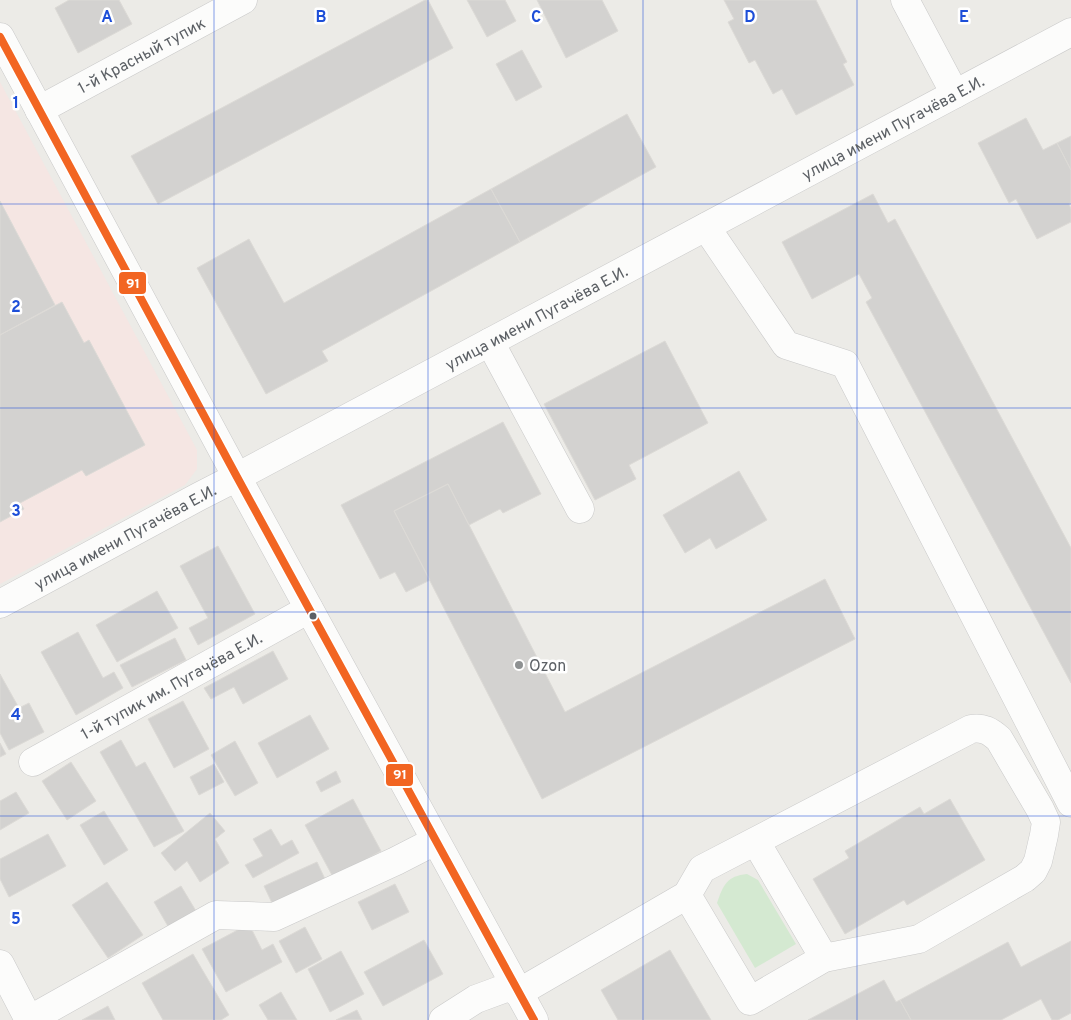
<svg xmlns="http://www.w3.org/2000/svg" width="1071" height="1020" viewBox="0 0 1071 1020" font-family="Overpass,sans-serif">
<rect width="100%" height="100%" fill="#ecebe7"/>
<path fill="#f5e6e3" d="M0,82l197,368v19l-12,16 -185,99z"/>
<path fill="#d4e9d1" d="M747,874l11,6 38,64 -41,24 -38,-65c6,-18 10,-27 30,-29z"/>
<path fill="#d3d2d0" stroke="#dcdad6" d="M69,0h50l13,24 -54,29 -23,-45z
M425,0h3l25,48 -295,156 -27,-48z
M467,0h38l11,21 -29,16z
M537,0h65l16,31 -52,27z
M724,0h92l31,62 -4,2 11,21 -58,30 -14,-26 -9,5 -18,-34 -6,3 -21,-41 6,-3z
M522,50l20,37 -26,14 -20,-37z
M627,114l29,53 -136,75 -29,-53z
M1026,118l17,32 14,-7 14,27v33l-2,1 2,5v13l-34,17 -21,-40 -7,4 -31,-60z
M1071,136v34l-14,-27z
M491,189l29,53 -198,109 6,10 -62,33 -69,-126 52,-29 35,64z
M873,194l15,29 7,-4 176,329v135l-205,-381 6,-4 -13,-24 -47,25 -30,-57z
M0,201l55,104 -55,30z
M62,302l22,41 5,-3 56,105 -59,31 -4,-6 -62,33 4,6 -24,13v-187z
M665,341l43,82 -79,42 7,14 -41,21 -51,-96z
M503,422l38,72 -38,19 -3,-4 -31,16 -21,-41 -54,27 36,69 -24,12 -11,-20 -15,7 -39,-74z
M739,471l28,49 -51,29 -6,-11 -25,15 -22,-38z
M448,484l117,228 260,-133 30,60 -313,160 -148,-288z
M218,546l37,68 -57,31 -9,-17 19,-10 -28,-52z
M157,591l21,37 -61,34 -21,-37z
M78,632l25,46 11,-6 9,16 -47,27 -35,-63z
M175,638l11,22 -54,27 -12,-22z
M273,651l15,28 -45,25 -9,-17 -23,12 -7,-11z
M0,674l19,34 10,-5 15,29 -35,18 -9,-17z
M183,701l26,48 -35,19 -26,-49z
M310,715l19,34 -52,29 -19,-35z
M121,740l15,27 9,-5 39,69 -30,16 -54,-95z
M235,741l23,42 -23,13 -24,-41z
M0,743l6,11 -6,3z
M71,762l25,39 -29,19 -25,-39z
M214,764l10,18 -25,13 -9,-18z
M336,771l5,11 -20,10 -5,-10z
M16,792l13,21 -29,17v-29z
M353,799l28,52 -48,26 -28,-52z
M950,799l35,61 -78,45 -3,-5 -59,34 -32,-55 36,-21 -4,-7 75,-44 4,7z
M104,811l24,39 -24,15 -24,-40z
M210,813l15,18 -10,8 14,24 -29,19 -13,-21 -12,10 -14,-18z
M271,829l10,17 11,-6 7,13 -46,25 -8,-13 18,-9 -10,-17z
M48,834l18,32 -57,31 -9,-18v-20z
M317,862l8,17 -53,24 -8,-17z
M107,882l36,53 -35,23 -36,-53z
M395,884l14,28 -37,18 -14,-28z
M181,886l15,25 -27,17 -15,-26z
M249,924l13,26 11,-6 9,18 -56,30 -24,-43z
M305,927l17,32 -26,14 -17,-32z
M424,940l19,34 -60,32 -19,-34z
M1071,941v72l-13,7h-6l-11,-21 -40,21h-90l-11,-20 108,-58 13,25z
M670,950l41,70h-93l-17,-30z
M341,951l23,43 -34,18 -22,-43z
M193,954l36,61 -8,5h-58l-21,-37z
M884,980l12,22 4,-2 11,20h-103z
M281,992l16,28h-29l-9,-15z
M108,1006l7,14h-33z
M357,1010l5,10h-26z"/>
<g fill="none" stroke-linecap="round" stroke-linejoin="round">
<g stroke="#c9c9c9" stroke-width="29">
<g id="minor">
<path d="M905,0l50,94"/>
<path d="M0,37l237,440 297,543"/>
<path id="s1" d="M39,110l204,-110"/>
<path d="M706,227l80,118 59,19 226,439"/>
<path d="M490,342l90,167"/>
<path id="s2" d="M0,604l198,-107 39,-20 834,-445"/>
<path id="s3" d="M33,762l276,-153"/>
<path d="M756,842l68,116"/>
<path d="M0,964l29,56"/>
<path d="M518,993l169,-98 15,-26 269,-140c12,-2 19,2 28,10l41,70 6,13 -2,13 -6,26 -5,10 -8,7 -106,61 -95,19 -74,43 -63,-106"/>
<path d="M29,1020l187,-105 58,2 122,-56 39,-20"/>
<path d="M443,1020l33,-21 38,-14"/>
</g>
</g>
<use href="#minor" stroke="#fcfcfb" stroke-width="28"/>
<g stroke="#fff" stroke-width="11">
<path id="bus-1" d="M0,37l237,440 297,543"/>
</g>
<use href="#bus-1" stroke="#f26522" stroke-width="8"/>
</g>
<path fill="none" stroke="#1d4ed8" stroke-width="1" stroke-opacity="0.55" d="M214,0v1020M428,0v1020M643,0v1020M857,0v1020M0,204h1071M0,408h1071M0,612h1071M0,816h1071"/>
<circle fill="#5c6065" stroke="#fff" stroke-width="2" cx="313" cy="616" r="4.5"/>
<circle fill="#8e9192" stroke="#fff" stroke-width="2" cx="519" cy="665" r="5"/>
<g text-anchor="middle" stroke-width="5" stroke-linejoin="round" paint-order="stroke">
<g font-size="16" fill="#5c6065" stroke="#fff">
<text dy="6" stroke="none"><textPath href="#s1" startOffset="116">1-й Красный тупик</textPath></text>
<text dy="6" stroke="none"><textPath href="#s2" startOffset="1012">улица имени Пугачёва Е.И.</textPath></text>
<text dy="6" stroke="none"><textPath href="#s2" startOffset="608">улица имени Пугачёва Е.И.</textPath></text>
<text dy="6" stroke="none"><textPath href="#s2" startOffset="142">улица имени Пугачёва Е.И.</textPath></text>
<text dy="6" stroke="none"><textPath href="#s3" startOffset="158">1-й тупик им. Пугачёва Е.И.</textPath></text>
</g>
<g font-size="16" fill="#5c6065" stroke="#fff" text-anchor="start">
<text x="529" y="671">Ozon</text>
</g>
</g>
<g font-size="16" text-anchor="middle" font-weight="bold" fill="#1d4ed8" stroke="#fff" stroke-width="5" stroke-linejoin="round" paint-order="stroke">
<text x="107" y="22">A</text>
<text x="321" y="22">B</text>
<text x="536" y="22">C</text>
<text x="750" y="22">D</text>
<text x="964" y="22">E</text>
<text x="16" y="108">1</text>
<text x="16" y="312">2</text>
<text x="16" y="516">3</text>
<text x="16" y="720">4</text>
<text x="16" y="924">5</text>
</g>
<g stroke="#fff" stroke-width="2">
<rect x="118" y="271" width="29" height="24" rx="5" fill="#f26522"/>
<rect x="385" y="763" width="29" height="24" rx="5" fill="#f26522"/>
</g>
<g font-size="14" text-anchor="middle" font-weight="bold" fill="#fff">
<text x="133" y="288">91</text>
<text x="400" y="779">91</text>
</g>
</svg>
